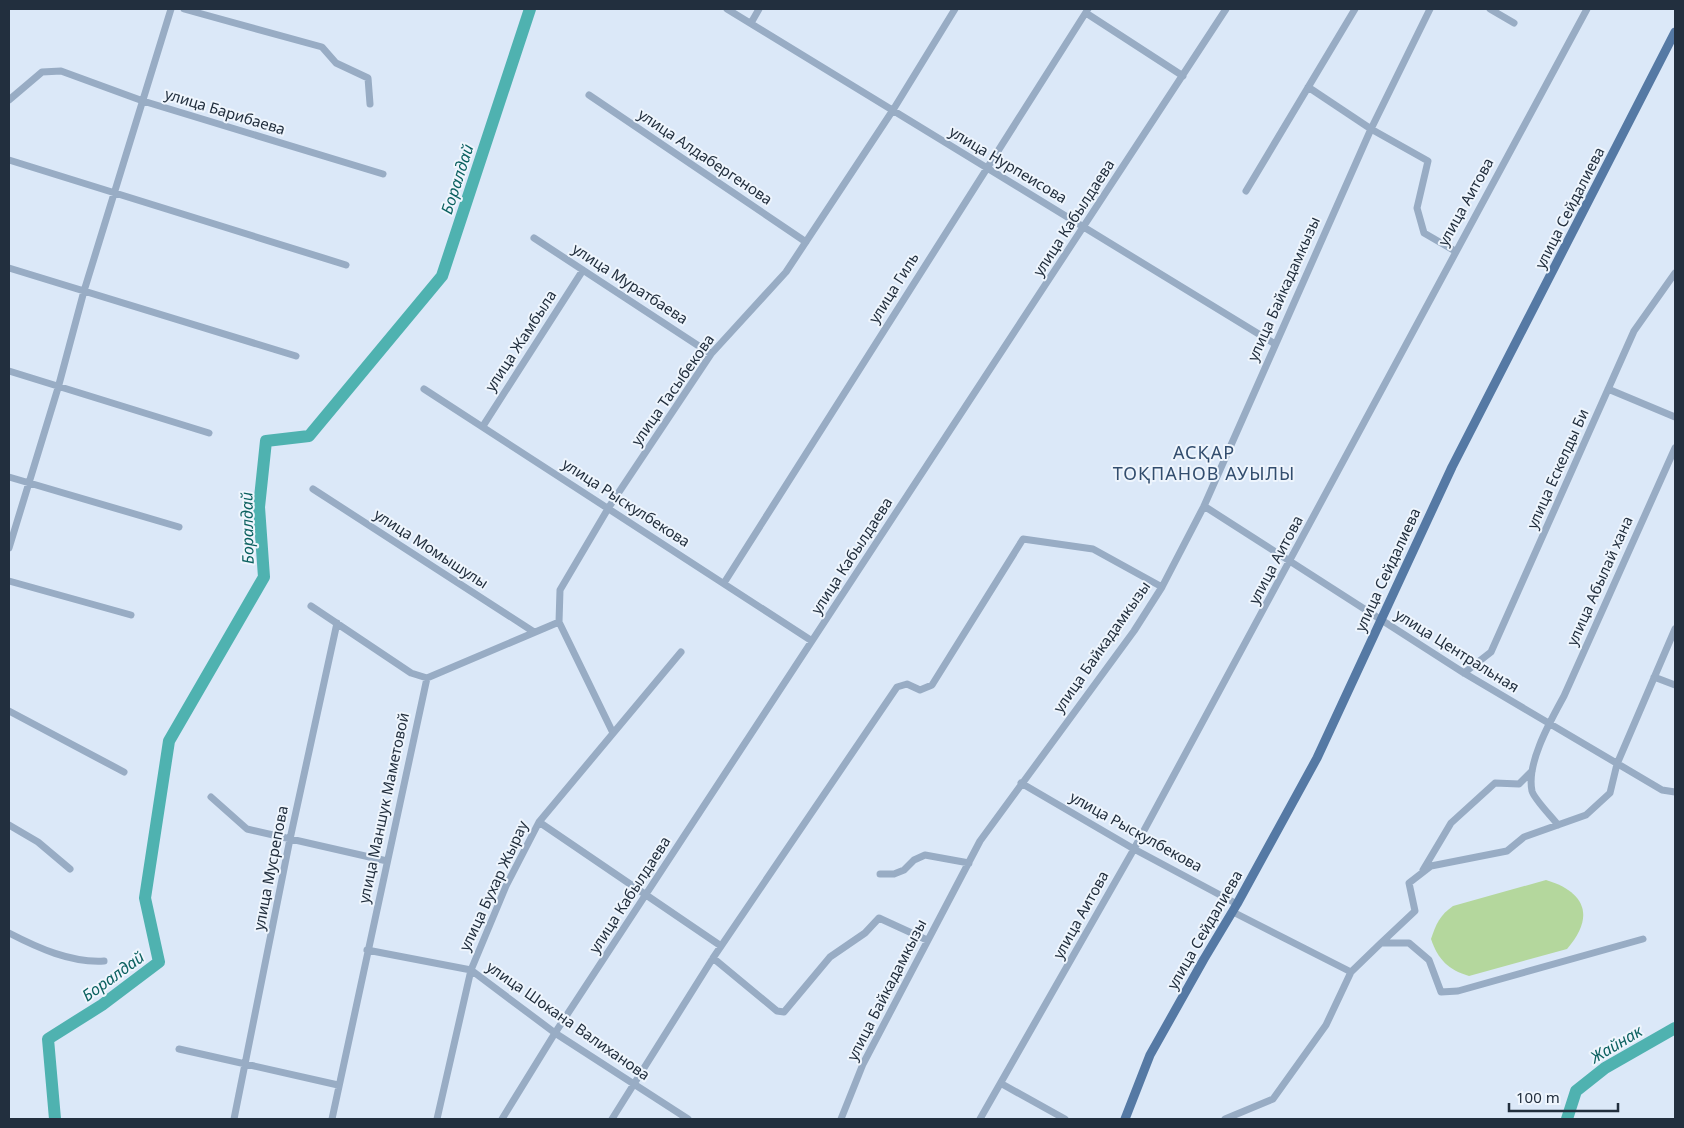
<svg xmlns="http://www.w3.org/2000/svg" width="1684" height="1128" viewBox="0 0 1684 1128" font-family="'Noto Sans',sans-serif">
<rect width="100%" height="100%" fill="#dbe8f8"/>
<path fill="#b4d79d" d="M1546,880c40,12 49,37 21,69l-98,27c-20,-6 -31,-16 -38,-37 5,-15 9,-24 22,-33z"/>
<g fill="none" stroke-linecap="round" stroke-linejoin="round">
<path stroke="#4fb2b0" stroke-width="12" d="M55,1119l-7,-80 54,-34 57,-43 -14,-64 24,-157 95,-164 -5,-70 7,-66 43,-5 133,-160 88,-267
M1567,1119l9,-28 29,-23 70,-40"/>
<path stroke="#98acc4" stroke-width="7" d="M184,9l138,38 14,16 32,15 2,26
M727,9l548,335
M1490,9l24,14
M1086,13l97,63
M751,23l8,-14
M1308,87l63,42 57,32 -11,47 7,25 31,18
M589,95l217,147
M9,100l33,-28 19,-1 82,30 240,73
M9,160l337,105
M1246,191l109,-182
M534,238l177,116
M9,268l287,88
M9,371l200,62
M424,389l388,252
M1608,389l67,28
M483,426l100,-156
M9,477l170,50
M313,489l221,143
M1204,506l260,167 198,117 13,2
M9,548l49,-160 26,-97 87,-282
M9,581l122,34
M724,583l364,-574
M311,606l100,67 16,5
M1464,673l27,-21 143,-321 41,-58
M1654,677l21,8
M427,678l132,-56
M9,711l115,61
M613,733l-54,-111 1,-32 49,-83 102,-153 75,-82 107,-162 62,-101
M1021,783l113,66 103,55
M211,797l36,32 140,32
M539,822l182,124
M9,825l29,17 32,27
M1558,825c-6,-8 -24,-26 -26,-34 -6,-28 19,-71 32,-95l111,-248
M1423,870l28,-47 44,-40 24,1 13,-13
M880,874h14l10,-4 10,-10 11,-5 44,8
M1233,912l118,60
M9,933c29,15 62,30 95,28
M1381,943l34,-32 -6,-28 22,-17 76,-15 17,-14 62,-22 24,-22 7,-29 58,-135
M367,950l104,20 84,63 133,86
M713,958l64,53 7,1 46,-55 35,-24 14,-15 48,22
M179,1049l159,36
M1002,1084l63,35
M234,1119l56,-280 47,-216
M332,1119l95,-441
M437,1119l34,-149 35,-84 33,-64 142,-170
M502,1119l53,-86 671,-1024
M612,1119l101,-161 184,-271 10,-3 13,6 12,-5 91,-146 70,10 69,38
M841,1119l22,-55 117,-223 154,-210 28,-44 42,-81 167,-377 59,-120
M980,1119l154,-270 453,-840
M1225,1119l48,-20 53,-74 25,-53 30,-29h28l20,17 12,32 17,-1 185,-52"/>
<path stroke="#5579a4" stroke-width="9" d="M1125,1119l25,-64 54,-96 33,-55 80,-146 135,-291 223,-435"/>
</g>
<g text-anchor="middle" stroke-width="4" stroke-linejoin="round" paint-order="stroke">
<g font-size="15" fill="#222f3e" stroke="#eef5fd">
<text transform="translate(225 112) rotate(17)" y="5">улица Барибаева</text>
<text transform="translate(705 157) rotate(34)" y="5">улица Алдабергенова</text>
<text transform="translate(1008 165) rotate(31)" y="5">улица Нурпеисова</text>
<text transform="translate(1466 202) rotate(-61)" y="5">улица Аитова</text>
<text transform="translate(1570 208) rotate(-63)" y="5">улица Сейдалиева</text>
<text transform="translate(1074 218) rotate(-57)" y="5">улица Кабылдаева</text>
<text transform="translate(630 284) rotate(33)" y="5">улица Муратбаева</text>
<text transform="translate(894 288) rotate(-58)" y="5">улица Гиль</text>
<text transform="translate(1284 289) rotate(-66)" y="5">улица Байкадамкызы</text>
<text transform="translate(521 341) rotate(-57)" y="5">улица Жамбыла</text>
<text transform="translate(673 390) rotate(-55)" y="5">улица Тасыбекова</text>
<text transform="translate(1558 469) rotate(-66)" y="5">улица Ескелды Би</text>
<text transform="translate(626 503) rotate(33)" y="5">улица Рыскулбекова</text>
<text transform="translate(431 549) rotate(33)" y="5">улица Момышулы</text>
<text transform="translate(852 556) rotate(-57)" y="5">улица Кабылдаева</text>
<text transform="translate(1276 560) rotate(-62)" y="5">улица Аитова</text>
<text transform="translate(1388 570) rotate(-65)" y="5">улица Сейдалиева</text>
<text transform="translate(1600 581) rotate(-66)" y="5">улица Абылай хана</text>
<text transform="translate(1102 647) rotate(-55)" y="5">улица Байкадамкызы</text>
<text transform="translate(1457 651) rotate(32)" y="5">улица Центральная</text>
<text transform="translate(384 808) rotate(-78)" y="5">улица Маншук Маметовой</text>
<text transform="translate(1136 832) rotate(29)" y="5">улица Рыскулбекова</text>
<text transform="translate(271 868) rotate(-79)" y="5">улица Мусрепова</text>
<text transform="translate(494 886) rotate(-65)" y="5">улица Бухар Жырау</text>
<text transform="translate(630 895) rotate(-57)" y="5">улица Кабылдаева</text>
<text transform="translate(1081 915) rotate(-61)" y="5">улица Аитова</text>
<text transform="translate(1205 930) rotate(-60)" y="5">улица Сейдалиева</text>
<text transform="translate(887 990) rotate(-63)" y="5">улица Байкадамкызы</text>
<text transform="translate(568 1021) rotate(35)" y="5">улица Шокана Валиханова</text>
</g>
<g font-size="16" font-style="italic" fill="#0c6160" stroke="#eef5fd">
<text transform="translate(457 179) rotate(-72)" y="6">Боралдай</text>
<text transform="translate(247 528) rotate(-91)" y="6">Боралдай</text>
<text transform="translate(113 976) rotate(-36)" y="6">Боралдай</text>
<text transform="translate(1616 1044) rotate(-31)" y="6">Жайнак</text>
</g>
<g font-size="18" letter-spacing="1" fill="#324d6e" stroke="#eef5fd">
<text x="1204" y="459">АСҚАР<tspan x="1204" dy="21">ТОҚПАНОВ АУЫЛЫ</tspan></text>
</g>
</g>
<rect width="1684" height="1128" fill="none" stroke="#222f3e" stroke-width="20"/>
<path d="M1509 1103v8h109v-8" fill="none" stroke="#222f3e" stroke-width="2.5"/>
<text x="1516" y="1103" font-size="15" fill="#222f3e" stroke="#eef5fd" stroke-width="4" paint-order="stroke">100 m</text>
</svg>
